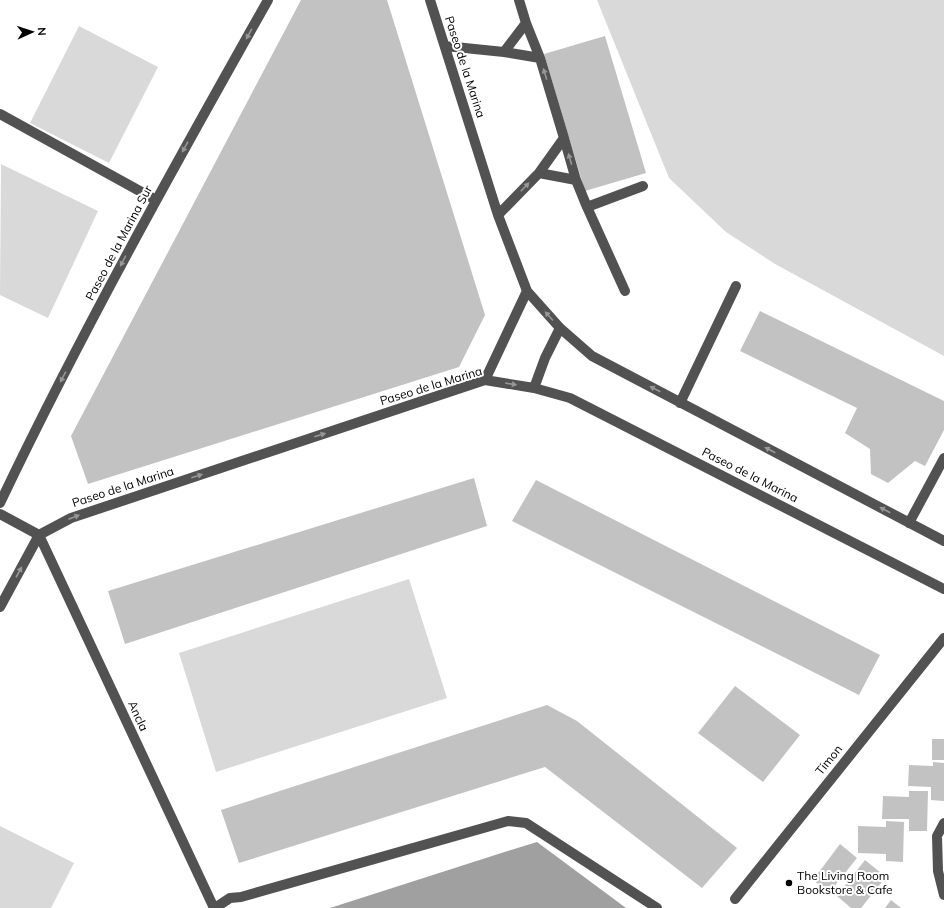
<svg xmlns="http://www.w3.org/2000/svg" width="944" height="908" viewBox="0 0 944 908" font-family="Mulish,sans-serif">
<rect width="100%" height="100%" fill="#fff"/>
<path fill="#d9d9d9" d="M597,0h347v356l-169,-92 -49,-32 -57,-54z
M79,26l79,41 -49,96 -79,-40z
M1,164l97,47 -50,107 -48,-23z
M409,579l38,119 -231,74 -37,-119z
M0,826l74,37 -23,45h-51z"/>
<path fill="#a0a0a0" d="M537,842l89,66h-296l181,-58z"/>
<path fill="#c2c2c2" d="M301,0h86l98,315 -26,52 -371,117 -17,-48z
M605,36l41,137 -61,18 -41,-137z
M760,311l184,90v29l-19,36 -10,-5 -27,22 -17,-9 -1,-25 -25,-16 12,-25 -117,-57z
M474,478l13,48 -362,118 -17,-53z
M536,480l344,175 -21,40 -347,-174z
M735,686l65,49 -37,47 -65,-49z
M547,705l30,16 160,127 -35,40 -157,-121 -306,96 -18,-53z
M932,739h12v21h-12z
M933,762l11,1v38l-13,-1v-13l-23,-1 1,-21 24,1z
M909,791h19l-1,40h-18v-12h-27l1,-23 26,1z
M886,821l18,1 -1,40 -17,-1v-7l-28,-1v-27l28,1z
M840,844l17,14 -28,35 -16,-13z
M865,860l21,17 -25,31h-10l-14,-12z
M891,900l10,8h-16z"/>
<g fill="none" stroke-linecap="round" stroke-linejoin="round">
<path stroke="#525252" stroke-width="10" d="M430,0l68,215 29,76 33,37 32,28 352,185
M519,0l7,23
M445,46l59,6 36,6 24,80 -25,35 -41,42
M504,52l22,-29 14,35
M0,114l156,86
M564,138l12,42 11,27 38,84
M539,173l37,7
M587,207l56,-21
M485,380l42,-89
M534,388l11,-30 15,-30
M680,403l56,-117
M0,503c82,-172 175,-338 268,-503
M0,514l39,21
M909,523l35,-65
M39,535l32,-17 414,-138 49,8 36,10 374,191
M39,535l175,373
M0,607l39,-72
M944,823l-7,13 1,35 6,24
M735,899l209,-261
M215,908l15,-10 11,-1 267,-76 18,2 131,85"/>
</g>
<defs><path id="oneway-solid" d="M-6-.8H1V-3.2L6.5 0L1 3.2V.8H-6Z"/></defs>
<g fill="#979797">
<use href="#oneway-solid" transform="translate(249 34) rotate(119)"/>
<use href="#oneway-solid" transform="translate(545 74) rotate(-107)"/>
<use href="#oneway-solid" transform="translate(185 147) rotate(119)"/>
<use href="#oneway-solid" transform="translate(570 159) rotate(-106)"/>
<use href="#oneway-solid" transform="translate(525 187) rotate(-46)"/>
<use href="#oneway-solid" transform="translate(123 261) rotate(118)"/>
<use href="#oneway-solid" transform="translate(549 316) rotate(-132)"/>
<use href="#oneway-solid" transform="translate(63 377) rotate(118)"/>
<use href="#oneway-solid" transform="translate(511 384) rotate(9)"/>
<use href="#oneway-solid" transform="translate(655 389) rotate(-152)"/>
<use href="#oneway-solid" transform="translate(320 435) rotate(-18)"/>
<use href="#oneway-solid" transform="translate(770 450) rotate(-152)"/>
<use href="#oneway-solid" transform="translate(197 476) rotate(-18)"/>
<use href="#oneway-solid" transform="translate(885 510) rotate(-152)"/>
<use href="#oneway-solid" transform="translate(74 517) rotate(-21)"/>
<use href="#oneway-solid" transform="translate(19 572) rotate(-61)"/>
</g>
<circle fill="#000" stroke="#fff" stroke-width="1.5" cx="789" cy="883" r="4"/>
<g text-anchor="middle" stroke-width="4" stroke-linejoin="round" paint-order="stroke">
<g font-size="12" fill="#000" stroke="#fff">
<text transform="translate(465 67) rotate(72)" y="4">Paseo de la Marina</text>
<text transform="translate(119 243) rotate(-62)" y="4">Paseo de la Marina Sur</text>
<text transform="translate(431 386) rotate(-17)" y="4">Paseo de la Marina</text>
<text transform="translate(750 475) rotate(27)" y="4">Paseo de la Marina</text>
<text transform="translate(123 487) rotate(-18)" y="4">Paseo de la Marina</text>
<text transform="translate(138 716) rotate(65)" y="4">Ancla</text>
<text transform="translate(829 760) rotate(-51)" y="4">Timon</text>
</g>
<g font-size="12" fill="#000" stroke="#fff" text-anchor="start">
<text x="797" y="880">The Living Room<tspan x="797" dy="14">Bookstore &amp; Cafe</tspan></text>
</g>
</g>
<g transform="translate(32 32) rotate(87)" stroke="#ffffff" stroke-width="3" paint-order="stroke">
<path d="M0-3L7 15L0 10L-7 15Z" fill="#000000"/>
<text y="-6" font-size="11" font-weight="bold" text-anchor="middle" fill="#000000">N</text>
</g>
</svg>
